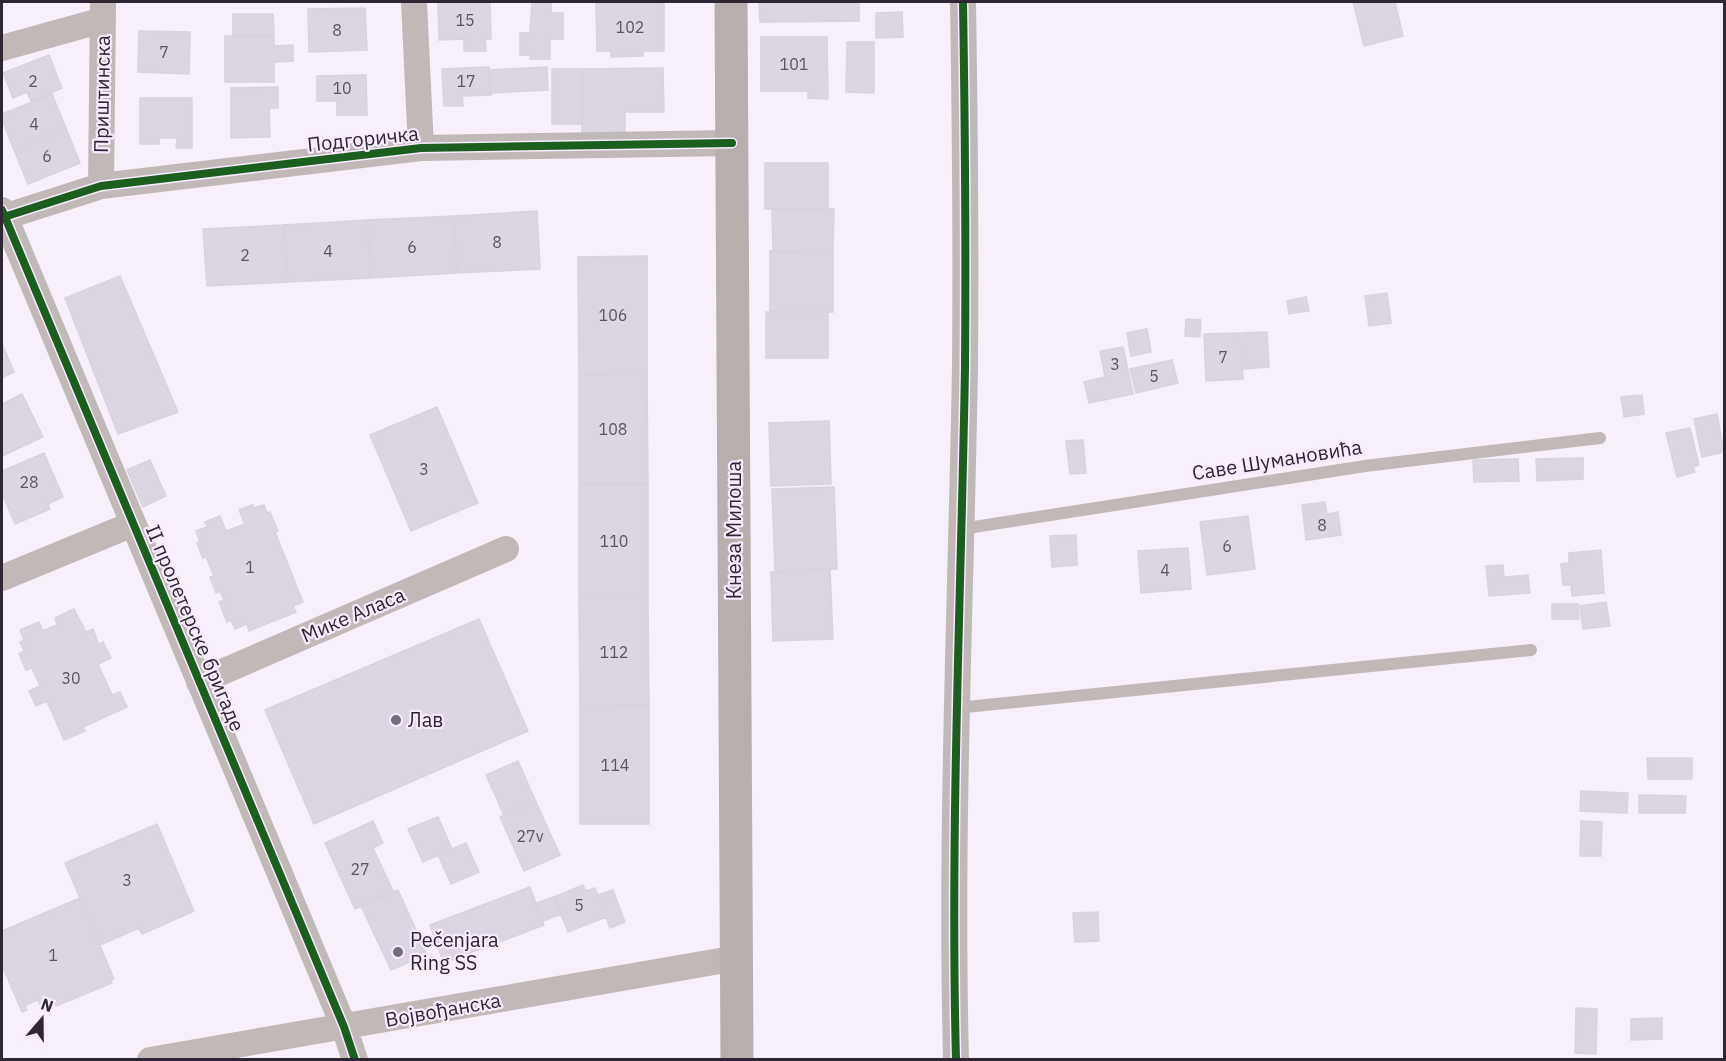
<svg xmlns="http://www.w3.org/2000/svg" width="1726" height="1061" viewBox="0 0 1726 1061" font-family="'IBM Plex Sans',sans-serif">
<rect width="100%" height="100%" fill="#f7effa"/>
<path fill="#dbd6e2" stroke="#d8d3de" stroke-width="1.5" d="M438,2h52l1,37h-6l1,12h-22v-12l-25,1z
M532,2h19v11h12v26h-13v20h-20v-4h-10v-22h10z
M759,2h100v19l-99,1z
M1353,2h42l8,34 -39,10z
M596,3h68v48h-21v5l-32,1v-6h-14z
M365,8l2,42 -58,2 -1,-43z
M902,12l1,25 -27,1v-25z
M233,14h40l1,22h-41z
M139,31l51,1 -1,42 -51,-2z
M225,36h49v10l19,-1v16l-19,1v20h-49z
M761,37h66l1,62 -20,-1v-7h-47z
M847,42h27v51l-28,-1z
M49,55l13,33 -31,13 -4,-9 -14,6 -10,-25z
M489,67l2,28 -29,1 1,10h-19l-2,-37z
M547,67l1,23 -58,3 -1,-23z
M663,68l1,44h-39v20h-43v-63z
M552,69h30v55h-30z
M366,75l1,40h-30v-14h-20v-25z
M278,87v21h-9l1,29 -39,1v-50z
M52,94l14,34 -52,22 -12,-31v-5z
M140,98h52v50h-16l1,-10h-18v6h-19z
M66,128l14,35 -52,21 -14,-34z
M765,163h63v46h-63z
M772,209h62l-1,42 -60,1z
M537,211l3,58 -83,4 -3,-57z
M454,216l3,57 -86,5 -4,-58z
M367,220l4,58 -83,4 -4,-57z
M284,225l4,57 -81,4 -4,-57z
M770,251h63v61h-63z
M647,256v118l-68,1 -1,-118z
M120,276l58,136 -60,22 -53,-136z
M1387,293l4,30 -22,3 -4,-30z
M1306,297l3,14 -20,3 -2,-13z
M766,312h62v46h-62z
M1186,319l15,1 -1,17 -15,-1z
M1147,329l4,23 -20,4 -4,-23z
M1267,332l2,35 -25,2 -2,-36z
M1240,333l3,46 -37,2 -2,-47z
M2,344l12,28 -12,6z
M1123,347l10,47 -44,9 -5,-21 21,-5 -5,-26z
M1172,360l6,23 -42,10 -6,-24z
M647,374l1,110h-69v-109z
M22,394l21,43 -41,19v-52z
M1642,395l2,19 -20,3 -3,-20z
M437,407l41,96 -67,28 -41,-96z
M1717,414l7,38 -22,5 -8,-38z
M829,421l2,63 -60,2 -2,-63z
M1690,428l9,37 -6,2 2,5 -18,5 -11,-44z
M1083,440l3,33 -16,1 -4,-33z
M44,453l19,44 -15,7 2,5 -35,15 -13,-31v-22z
M1583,458v21l-46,2 -1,-22z
M1518,459l1,22 -45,1 -1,-22z
M150,460l16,36 -23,11 -16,-37z
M579,484h69v114h-69z
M834,487l3,82 -62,2 -3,-82z
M1325,502l2,12 11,-2 3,23 -35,5 -4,-35z
M252,505l2,3 10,-3 3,8 3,-1 8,19 -3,1 28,70 -10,4 3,6 -47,19 -2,-7 -12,5 -4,-9 -4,2 -8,-20 5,-2 -4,-9 -4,2 -6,-16 4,-1 -8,-19 -3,1 -6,-15 3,-1 -4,-11 11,-4 -2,-5 15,-6 6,15 19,-7 -6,-14z
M1248,516l7,53 -48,6 -7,-53z
M1076,535l1,30 -25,2 -2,-31z
M1188,548l3,41 -50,4 -3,-42z
M1601,550l3,43 -32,3 -1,-11h-8l-2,-21 8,-1v-10z
M1503,565l1,12 24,-2 2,18 -41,3 -3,-30z
M830,570l3,69 -60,2 -2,-69z
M579,598h69l1,107 -69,1z
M1606,602l4,24 -27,3 -3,-23z
M1552,604h26l1,15h-27z
M74,609l12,23 7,-3 6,16 4,-3 8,16 -13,6 14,31 8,-3 7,15 -44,20 2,4 -21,9 -17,-39 -11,5 -7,-15 11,-5 -8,-18 -6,2 -7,-16 5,-3 -4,-9 4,-2 -4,-10 19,-8 4,9 14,-6 -2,-7z
M479,619l49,112 -214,93 -49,-114z
M649,705v119h-69v-118z
M1647,758h45v21h-44z
M518,761l18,41 -32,13 -18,-40z
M1581,791l47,2 -1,20 -47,-2z
M1639,795l47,1 -1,17h-46z
M536,802l24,53 -36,16 -24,-54z
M438,817l14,32 -29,13 -15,-33z
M373,821l10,22 -10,5 20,43 -38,18 -30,-66z
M1581,821l21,1 -1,34h-21z
M157,824l37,87 -52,23 -3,-6 -39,17 -35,-82z
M466,843l13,29 -28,12 -13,-29z
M583,885l3,6 9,-3 11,29 -38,15 -14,-35z
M530,887l14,38 -100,38 -14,-38z
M398,890l29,64 -36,16 -30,-64z
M613,890l12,32 -15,6 -12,-33z
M554,897l7,17 -18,7 -7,-18z
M80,898l34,81 -3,1 1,3 -56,23 -2,-6 -13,6 -3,-6 -13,5 2,5 -5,2 -20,-47v-34z
M1098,912l1,29 -24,1 -2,-29z
M1576,1008l21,1 -1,45 -21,-1z
M1662,1018v21l-31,1v-21z"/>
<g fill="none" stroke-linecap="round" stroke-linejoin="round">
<path stroke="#c1b9b8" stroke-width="12" d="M961,529l404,-63 235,-28
M956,708l575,-58"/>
<path stroke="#c1b9b8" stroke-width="26" d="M414,2l7,146
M2,48l101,-28
M101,186l2,-184
M2,210l342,817 11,33
M4,217l97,-31 320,-38 311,-5
M2,578l131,-54
M199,682l307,-133
M150,1060l587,-102
M956,1060c-6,-231 5,-461 9,-692 1,-122 0,-244 -2,-366"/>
<path stroke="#b6afad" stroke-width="33" d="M731,2l6,1058"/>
<g stroke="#f8ebfe" stroke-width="11">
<path id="cycleway" d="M2,210l342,817 11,33
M4,217l97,-31 320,-38 311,-5
M956,1060c-6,-231 5,-461 9,-692 1,-122 0,-244 -2,-366"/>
</g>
<use href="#cycleway" stroke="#1b5e20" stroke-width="8"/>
</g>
<g fill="#746c78" stroke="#f8ebfe" stroke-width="2">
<circle cx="396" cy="720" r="6"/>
<circle cx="398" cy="952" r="6"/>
</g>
<g text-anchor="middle" stroke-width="4.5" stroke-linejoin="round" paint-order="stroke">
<g font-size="16" fill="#5c5561">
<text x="465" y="26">15</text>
<text x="630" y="33">102</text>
<text x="337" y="36">8</text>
<text x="164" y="58">7</text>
<text x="794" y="70">101</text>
<text x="33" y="87">2</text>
<text x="466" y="87">17</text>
<text x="342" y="94">10</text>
<text x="34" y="130">4</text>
<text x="47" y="162">6</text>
<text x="497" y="248">8</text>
<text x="412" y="253">6</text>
<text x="328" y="257">4</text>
<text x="245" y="261">2</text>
<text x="613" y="321">106</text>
<text x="1223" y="363">7</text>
<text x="1115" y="370">3</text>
<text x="1154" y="382">5</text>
<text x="613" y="435">108</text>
<text x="424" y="475">3</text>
<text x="29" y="488">28</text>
<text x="1322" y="531">8</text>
<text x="614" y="547">110</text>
<text x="1227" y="552">6</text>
<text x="250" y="573">1</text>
<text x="1165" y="576">4</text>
<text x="614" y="658">112</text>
<text x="71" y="684">30</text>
<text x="615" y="771">114</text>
<text x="530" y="842">27v</text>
<text x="360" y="875">27</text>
<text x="127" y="886">3</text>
<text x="579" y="911">5</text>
<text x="53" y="961">1</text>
</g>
<g font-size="20" fill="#2e2632" stroke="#f8ebfe">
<text transform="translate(102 94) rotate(-89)" y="7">Приштинска</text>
<text transform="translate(363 139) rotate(-6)" y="7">Подгоричка</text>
<text transform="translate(1277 460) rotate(-9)" y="7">Саве Шумановића</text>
<text transform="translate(734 530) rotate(-90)" y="7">Кнеза Милоша</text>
<text transform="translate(353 615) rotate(-23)" y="7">Мике Аласа</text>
<text transform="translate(195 628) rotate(67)" y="7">II пролетерске бригаде</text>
<text transform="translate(443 1010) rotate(-10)" y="7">Војвођанска</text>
</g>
<g font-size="20" fill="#2e2632" stroke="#f8ebfe" text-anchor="start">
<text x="408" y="727">Лав</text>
<text x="410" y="947">Pečenjara<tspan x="410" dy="23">Ring SS</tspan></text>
</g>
</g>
<rect width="1726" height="1061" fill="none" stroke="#2e2632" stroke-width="6"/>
<g transform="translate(42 1019) rotate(20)" stroke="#f8ebfe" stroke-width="4.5" paint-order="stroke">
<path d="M0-4.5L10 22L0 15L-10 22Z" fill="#2e2632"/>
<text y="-9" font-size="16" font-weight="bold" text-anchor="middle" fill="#2e2632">N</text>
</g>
</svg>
